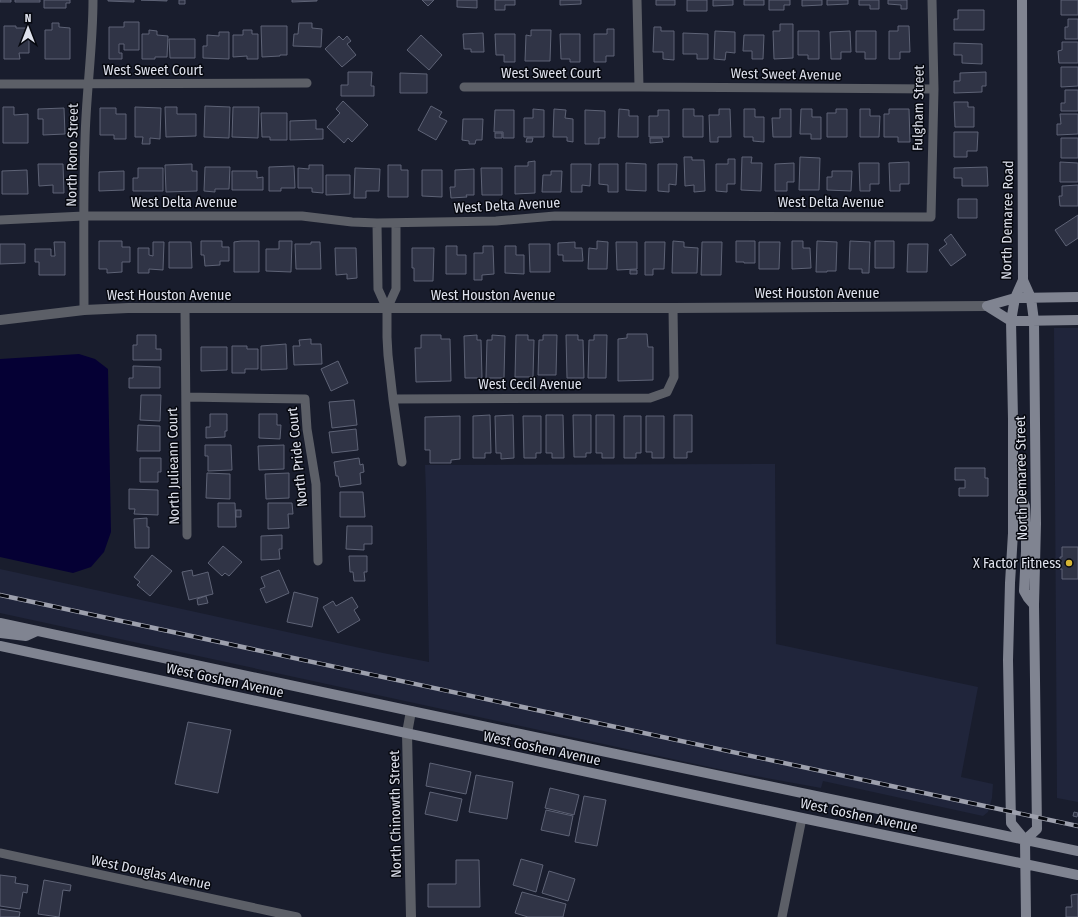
<svg xmlns="http://www.w3.org/2000/svg" width="1078" height="917" viewBox="0 0 1078 917" font-family="'Fira Sans Condensed',sans-serif">
<rect width="100%" height="100%" fill="#191d2d"/>
<path fill="#20253b" d="M1054,328h24v474l-21,-4z
M775,464l1,180 202,43 -17,90 32,7 -1,14 -4,14 -5,4 -160,-35 -2,7 -98,-18 -723,-157v-44l383,84 46,9 -3,-170 -1,-27z"/>
<path fill="#050034" d="M79,354l16,5 13,10 3,163 -7,20 -13,15 -18,6 -73,-16v-198z"/>
<path fill="#303446" stroke="#5e6376" d="M0,0h11v2h-11z
M15,0h25v2h-25z
M44,0h26v3h-4v5h-22z
M108,0h26v2l-26,-1z
M141,0h26v1z
M179,0h6v4h-6z
M292,0h25v1l-25,1z
M422,0h12l-6,6z
M457,0h20v8l-20,-1z
M495,0h20v5h-10v5h-10z
M560,0h21v4l-21,1z
M656,0h19v5h-19z
M687,0h20v11h-20z
M713,0h20v5l-20,1z
M744,0h20v5h-20z
M769,0h21v5h-6v5h-15z
M802,0h20v5l-20,1z
M827,0h21v4l-21,1z
M859,0h20v9h-9v-4h-11z
M888,0h19v9h-6v-4l-13,-1z
M1061,0h17v15h-17z
M958,10h26v20h-30v-11h4z
M1068,19h10v20h-13v-12h3z
M124,22h15v28h-15v-6h-5v9h3v6h-13v-32h15z
M52,23h7v4l11,1v31h-25v-29h7z
M299,23h13v5l10,1 -1,18 -28,-1 1,-12h4z
M780,24h13v34l-19,1 -1,-28h7z
M4,26h12v2h13v25h-10l1,6h-16z
M261,26h26v29h-7v1l-18,1z
M898,26h11l1,26h-10v7h-11v-28h9z
M654,27h7v4h13v29l-11,-1v-7h-10z
M607,29h7v27h-8v6h-12v-28h13z
M149,30l8,1v4l11,1 -1,21h-12v2h-13v-25h7z
M243,30h9v4h6v25h-11v-3l-14,1v-22h10z
M531,30h20l-1,31h-25l1,-26 5,1z
M715,31l20,1v21l-9,-1 -1,8 -11,-1z
M798,31h21v28h-11v-4h-10z
M850,31l1,21h-10v7h-10l-1,-27z
M856,31h20v28h-11v-7h-9z
M219,32h10v27l-26,-1v-12h4v-11l12,1z
M483,33l1,19h-13v-3h-7l-1,-15z
M683,33l25,1v25h-11v-5h-14z
M495,34h20v28h-11v-7h-8z
M560,34h20v28h-10v-3h-9z
M421,35l21,20 -13,15 -22,-20z
M744,35h20l-1,24h-11v-8h-9z
M339,36l4,4 4,-4 4,5 -4,3 9,11 -14,12 -17,-18z
M169,39h26v19h-25z
M1062,42h16v21h-19l-1,-12 4,-1z
M954,43l28,1v20l-20,-1v-8h-8z
M1061,67h17v19l-17,1z
M348,72h24l-1,14h3v10h-33v-11h7z
M986,72v14h-4v6l-28,1v-12h6v-8z
M400,73l27,1v19h-27z
M1065,90h13v21h-17v-8h4z
M343,101l25,24 -16,17 -4,-4 -4,5 -17,-16 13,-14 -4,-4z
M954,102h14v5h6v20h-19z
M205,106l25,1 -1,31 -25,-1z
M431,106l11,6 -3,5 8,4 -11,19 -18,-10z
M3,107h11v8l14,-1v29h-25z
M135,107l26,1 -1,31 -10,-1v6h-8l1,-7h-8z
M165,107h12v7h19v22l-30,1z
M233,107h26l-1,31 -26,-1z
M64,108l1,26 -22,1v-16h-5v-10z
M100,108h16v6h10v25h-12v-4h-14z
M533,109l11,1v27h-20v-19h9z
M554,109l12,1 -1,8 8,1v23l-6,-1v-4h-14z
M619,109l10,1v6h9v21h-20z
M683,109h11v7h9v21h-20z
M719,109h11l1,28h-13v5h-8l-1,-27h10z
M744,109h11v8h9v25l-11,-1v-4h-9z
M780,109h11v28h-18l-1,-19h8z
M801,109h11v8h9v22h-10v-5h-11z
M836,109h11v28h-20v-24h9z
M860,109h10v7h10l-1,21h-19z
M889,109h20l1,33h-12v-5h-14v-23h5z
M495,110h19v28h-11v-6h-9z
M585,110l20,1v27h-6v6h-14z
M658,110h11v27h-20v-21h9z
M261,113h26v27h-17v-3h-8z
M1060,114h18v20l-21,1v-11h4z
M463,119h20l-1,21h-6l-1,4h-6v-3l-7,-1z
M316,120v9h7v10l-33,1v-19z
M954,132h24l-1,19h-10v6h-13z
M495,133h7v5h-7z
M527,138h6l-1,4h-6z
M650,138h12l1,4 -13,1z
M1061,138h17v20h-17z
M684,157h8v3h12l1,31 -11,1v-7l-9,1z
M742,157h10l-1,6h11l-1,28 -20,-1z
M800,157l20,1 -1,32h-20z
M728,159h7v25h-8v8l-11,-1v-27h12z
M535,161v32l-20,1v-28h13v-4z
M909,162v22h-9v7h-10l-1,-28z
M1060,162l18,1v19h-18z
M626,163l20,1v27l-20,-1z
M794,163v19h-7v9h-12v-27z
M859,163h20v21h-9v7h-10z
M38,164h25l1,29h-11v-8l-14,1z
M192,164v7h5v20l-31,1 -1,-27z
M571,164h20l-1,22 -8,-1v7h-11z
M599,164h19v28h-10v-7l-9,-1z
M658,164h19l-1,21 -7,-1v8l-11,-1z
M309,165h14v28l-11,-1v-4h-14v-20l11,1z
M388,165h13v5h7v27h-20z
M294,166l1,22h-14v3h-12v-24z
M205,167h25l-1,22h-14v3l-11,-1z
M987,167l1,19h-26v-8h-8v-10z
M138,168h25v23h-30v-13h5z
M355,168l25,1 -1,22h-13v7h-12z
M481,168h21v27h-20z
M474,169v26h-8l1,2 -16,1 -1,-11h5v-17z
M27,170l1,24h-26v-23z
M422,170h20v27l-20,-1z
M124,171v19l-25,1v-19z
M232,171h25v7l6,-1v13h-31z
M551,171h11l-1,21h-19l1,-17h8z
M832,171h20l-1,20 -24,-1v-13h5z
M326,175h24v19l-24,1z
M1078,185v21h-18l-1,-10h3v-10z
M958,199h19v19h-19z
M1078,215v23l-12,8 -11,-16z
M951,234l15,21 -15,11 -12,-16 8,-6 -3,-4z
M99,241h23v6h8v15h-8v10l-15,1v-4h-8z
M201,241h21v6h7v14h-9v4l-15,1 -1,-11h-3z
M241,241h18v31h-25v-30z
M279,241h13l-1,31 -25,-1v-22h13z
M597,241l11,1 -1,27h-19l1,-21 8,1z
M673,241l11,1v5l14,1 -1,25h-25z
M736,241h19v22h-11v-1h-8z
M792,241h11v7h7l1,20 -19,1z
M817,241l20,1 -1,29h-9v1h-11z
M850,241l20,1 -1,31h-7v-4h-13z
M875,241h19v27h-19z
M54,242h11v33h-26v-13h-4v-13h16v7h4z
M153,242h11l-1,28 -14,-1v4h-11v-25h11v7l4,1z
M169,242h22l1,26h-23z
M311,242h9l1,27h-25l-1,-25h16z
M575,242v6h7l1,13h-20v-6h-5v-12z
M616,242h21v27l-20,1z
M645,242h20l-1,27h-11v6h-8z
M702,242h20l-1,33h-20z
M759,242h21l-1,27h-20z
M0,244h25v19l-25,1z
M529,244h21v28h-20z
M908,244h20l-1,28h-20z
M446,246h11v9h9v19h-20z
M483,246h10l1,28 -12,1v5h-8v-27h9z
M505,246h11v9h8v19l-19,-1z
M335,248h21l1,30 -10,1v-5l-11,1z
M412,248h22l-1,33h-19v-13h-2z
M630,270h7v4h-7z
M627,334h20l1,13h5v33l-35,1v-42l9,-1z
M137,335h19v14h5v11h-28v-15h4z
M421,335h20v4h9l1,42 -35,1 -1,-34h6z
M477,335v5h4l1,38h-17l-1,-42z
M492,335l13,1 -1,42h-18l1,-38h5z
M516,335h12v5h6l-1,37h-18z
M543,335h14l-1,40h-18l1,-35h4z
M566,335h12v5h5l1,38h-17z
M594,335h13l-1,43h-18l1,-38h5z
M311,339v5h10l1,20 -28,1 -1,-19h7l-1,-6z
M286,344l1,25 -26,1v-24z
M232,346h15v3h11v20h-13v4h-13z
M201,347h26v23l-26,1z
M338,361l10,22 -17,8 -10,-22z
M133,366l27,1v21h-31v-10h4z
M141,395h20l-1,26 -20,-1z
M354,400l3,25 -25,3 -3,-26z
M210,414h17v17h-2v6l-19,1v-11h4z
M259,414h18v11h4l-1,14 -21,-1z
M490,415l1,38h-6v5h-12v-42z
M513,415l1,43 -13,1v-6h-5l-1,-37z
M546,415h17l1,43h-12v-5h-6z
M573,415h18v38h-5v4h-12z
M596,415h18v43h-12v-5h-6z
M674,415h18v37h-5v6h-13z
M460,416v43l-9,1v3h-21v-13h-5v-33z
M523,416h18v37h-5v5h-12z
M624,416h17v37h-5v5h-12z
M646,416h18v42h-12v-6h-6z
M138,425l22,1v25h-23z
M356,429l2,21 -26,3 -3,-21z
M205,445h26l1,25 -24,1v-15h-3z
M284,445v24l-25,1 -1,-24z
M140,458h21v14h-3v10h-18z
M359,458l1,7 3,-1 1,8 -4,1 1,11 -21,3 -2,-11h-2l-2,-14z
M955,468h30v10h3v18h-29v-8h6v-8h-10z
M207,473l23,1v25l-24,-1z
M289,473v25l-23,1 -1,-25z
M129,489l29,1v25l-24,-1 1,-5h-6z
M340,492h23l2,25h-25z
M218,503h17l1,24h-18z
M268,503h24l1,11h-5l1,14 -21,1z
M236,510h5v7h-5z
M147,518v9h2v21h-14l-1,-29z
M347,526h25v18h-8v6l-18,-1z
M282,535v14h-3l1,10 -19,1v-24z
M223,546l19,16 -13,14 -4,-3 -3,3 -14,-13z
M1062,547h16v32h-16v-10h-2v-12h2z
M152,555l20,16 -22,25 -13,-11 3,-3 -6,-5z
M349,556h18v16h-3l1,9h-11l-1,-9h-3z
M192,570l1,6 15,-4 5,22 -24,6 -7,-28z
M279,570l10,23 -23,10 -6,-14 5,-2 -4,-10z
M294,592l24,6 -6,29 -25,-5z
M206,596l2,7 -10,2 -1,-6z
M352,597l6,10 -4,3 6,10 -22,13 -15,-26 10,-6 3,5z
M188,722l43,8 -13,63 -43,-9z
M430,763l41,9 -5,22 -40,-8z
M476,775l37,7 -6,37 -38,-7z
M550,788l29,7 -5,20 -29,-7z
M430,792l32,7 -5,22 -32,-7z
M584,796l22,4 -9,46 -22,-4z
M546,810l27,6 -4,20 -28,-6z
M1074,812l4,1 -1,4 -4,-1z
M521,859l22,6 -7,27 -23,-7z
M456,860h23l1,47h-52v-23h28z
M549,871l26,8 -7,22 -26,-8z
M0,875l16,2 -1,6 13,2 -1,8 -4,-1 -3,17 -20,-3z
M44,880l27,5 -1,6 -7,-1 -4,27 -21,-3z
M522,892l44,12 -3,13h-35l-13,-4z
M1078,894v23h-12v-10h6l-1,-12z
M0,909l20,3 -1,5h-19z"/>
<g fill="none" stroke-linecap="round" stroke-linejoin="round">
<path stroke="#5c5f67" stroke-width="9" d="M637,0l2,87
M0,84l307,-1
M464,87h175l295,2
M0,220l84,-4h218l50,6 25,1 119,-2 59,-5 376,1 3,-128 -2,-89
M377,223l1,66 9,20
M396,223v66l-9,20v28l1,18 5,44 9,63
M185,309l2,226
M84,310c0,-56 -1,-113 1,-170 1,-47 8,-93 8,-140
M186,397l119,2 2,30 9,55 2,77
M393,399l257,-1 17,-6 7,-15 -1,-69
M0,853l297,64
M782,917l20,-99"/>
<path stroke="#5c5f67" stroke-width="10" d="M0,320l84,-10 44,-2h545l314,-2
M411,711l-4,22 4,184"/>
<path stroke="#808491" stroke-width="10" d="M1022,0l1,280 -8,18 -4,23 2,98v114l-3,50 -2,77 3,163 14,17 1,77
M1023,280l8,18 3,23 2,203 -2,81 3,224 -12,11
M987,306l24,15 67,-1
M987,306l28,-8 63,-1
M1013,484l6,9 6,13 1,17v28l-2,40 4,7 6,7
M0,623l411,88 667,140
M0,633l26,3 11,-5
M0,646l802,172 276,57"/>
<g stroke="#9da0ad" stroke-width="4.5">
<path id="rail" d="M0,595l1078,231"/>
</g>
<use href="#rail" stroke="#06080f" stroke-width="3" stroke-dasharray="9" stroke-linecap="butt"/>
</g>
<circle fill="#d6b534" stroke="#06080f" stroke-width="1.5" cx="1069" cy="563" r="4"/>
<g text-anchor="middle" stroke-width="3" stroke-linejoin="round" paint-order="stroke">
<g font-size="14" fill="#dee1ec" stroke="#06080f">
<text x="153" y="75">West Sweet Court</text>
<text x="551" y="78">West Sweet Court</text>
<text transform="translate(786 74) rotate(1)" y="5">West Sweet Avenue</text>
<text transform="translate(918 108) rotate(-89)" y="5">Fulgham Street</text>
<text transform="translate(72 155) rotate(-89)" y="5">North Rono Street</text>
<text x="184" y="207">West Delta Avenue</text>
<text x="831" y="207">West Delta Avenue</text>
<text transform="translate(507 205) rotate(-3)" y="5">West Delta Avenue</text>
<text transform="translate(1007 220) rotate(-89)" y="5">North Demaree Road</text>
<text x="817" y="298">West Houston Avenue</text>
<text x="169" y="300">West Houston Avenue</text>
<text x="493" y="300">West Houston Avenue</text>
<text x="530" y="389">West Cecil Avenue</text>
<text transform="translate(297 457) rotate(-96)" y="5">North Pride Court</text>
<text transform="translate(173 466) rotate(-91)" y="5">North Julieann Court</text>
<text transform="translate(1021 478) rotate(-91)" y="5">North Demaree Street</text>
<text transform="translate(225 680) rotate(12)" y="5">West Goshen Avenue</text>
<text transform="translate(542 748) rotate(12)" y="5">West Goshen Avenue</text>
<text transform="translate(395 814) rotate(-91)" y="5">North Chinowth Street</text>
<text transform="translate(859 815) rotate(12)" y="5">West Goshen Avenue</text>
<text transform="translate(151 872) rotate(12)" y="5">West Douglas Avenue</text>
</g>
<g font-size="14" fill="#dee1ec" stroke="#06080f" text-anchor="end">
<text x="1061" y="568">X Factor Fitness</text>
</g>
</g>
<g transform="translate(28 28)" stroke="#06080f" stroke-width="3" paint-order="stroke">
<path d="M0-3L7 15L0 10L-7 15Z" fill="#dee1ec"/>
<text y="-6" font-size="11" font-weight="bold" text-anchor="middle" fill="#dee1ec">N</text>
</g>
</svg>
